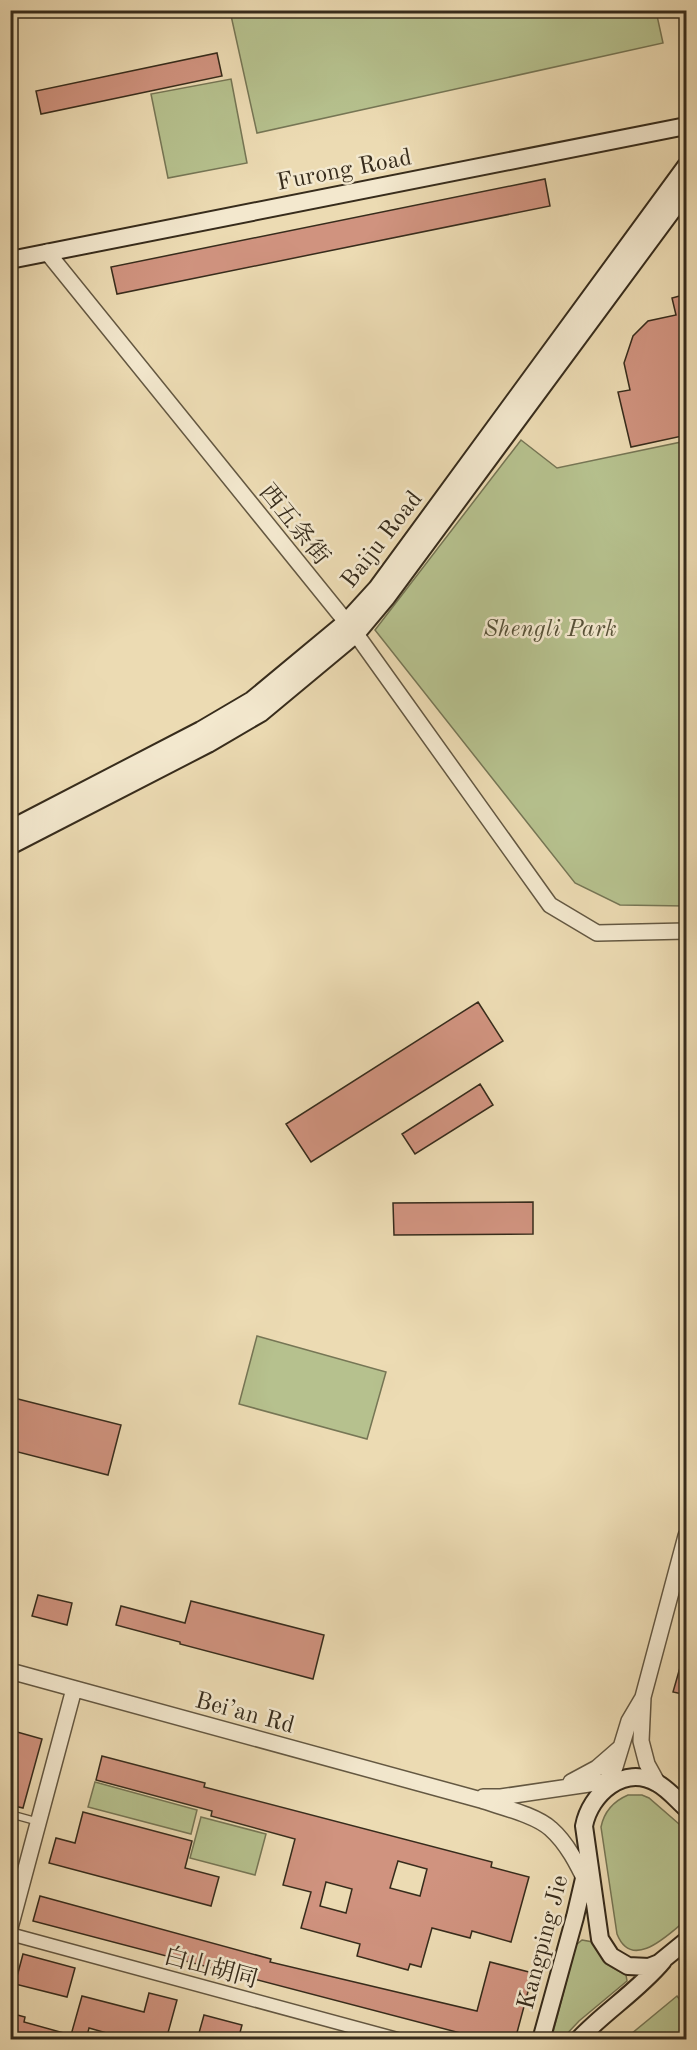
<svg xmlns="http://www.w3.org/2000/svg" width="697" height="2050" viewBox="0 0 697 2050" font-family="'Old Standard TT','Noto Serif SC',serif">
<rect width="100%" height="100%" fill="#ecdbb3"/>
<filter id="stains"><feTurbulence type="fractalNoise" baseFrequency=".00333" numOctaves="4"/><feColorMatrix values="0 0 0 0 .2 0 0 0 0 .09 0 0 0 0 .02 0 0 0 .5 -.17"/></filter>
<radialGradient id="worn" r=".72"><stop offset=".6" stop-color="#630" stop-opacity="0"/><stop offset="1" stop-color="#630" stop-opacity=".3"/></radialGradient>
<path fill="#b6c18e" stroke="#767655" stroke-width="1.5" d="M230,11h426l7,32 -406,90z
M231,79l16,84 -79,15 -17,-84z
M521,440l36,28 129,-27v465l-66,-1 -45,-22 -200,-253z
M257,1336l129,36 -19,67 -128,-35z
M95,1782l102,28 -6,24 -103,-27z
M628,1795h14l7,3 37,32v90c-17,14 -54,52 -69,14l-16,-107c3,-15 13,-26 27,-32z
M201,1817l65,17 -11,41 -65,-17z
M582,1940l11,2 13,22 20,11 1,6 -48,40 -17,18 -11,1 25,-95z
M677,1996l9,12v19l-15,12h-46z"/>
<path fill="#d0937f" stroke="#372c1c" stroke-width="1.5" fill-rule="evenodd" d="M217,53l5,23 -181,38 -5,-23z
M545,179l5,27 -433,88 -6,-27z
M687,294v141l-56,12 -13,-55 12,-2 -6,-27 9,-27 15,-15 28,-6 -4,-17z
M478,1002l25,39 -192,121 -25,-38z
M480,1084l13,21 -78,49 -13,-20z
M533,1202v32l-139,1 -1,-32z
M10,1397l111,28 -13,50 -98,-25z
M38,1595l34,8 -5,22 -35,-9z
M191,1601l133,34 -11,44 -133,-35v-2l-64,-17 5,-19 64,17z
M683,1657l4,1v37l-14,-3z
M10,1730l32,9 -19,69 -13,-3z
M102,1756l103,27 -1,4 288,75 -1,5 38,10 -18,65 -39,-11 -2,7 -38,-10 -11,39 -11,-3 -2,6 -51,-14 3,-12 -59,-16 10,-36 -28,-7 12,-46 -84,-23 1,-5 -116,-31zM398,1861l29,8 -7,27 -30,-8zM326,1882l26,7 -6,24 -26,-7z
M83,1812l109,29 -7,27 34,9 -8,29 -162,-43 7,-25 19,5z
M40,1896l231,63 -1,3 207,49 13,-49 43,11 -18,67h-28l-454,-119z
M23,1954l52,14 -8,29 -52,-13z
M149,1993l28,7 -11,40h-35l-42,-12 -3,12h-76v-27l15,4 -1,5 47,13 11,-39 62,16z
M204,2015l38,10 -4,15h-41z"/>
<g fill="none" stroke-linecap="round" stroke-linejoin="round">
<g stroke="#645842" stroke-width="9">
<path id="service" d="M10,1814l29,8"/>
</g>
<g stroke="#645842" stroke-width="15">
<path id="minor" d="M10,1934l391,106"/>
</g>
<g stroke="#645842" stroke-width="18">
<path id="tertiary" d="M47,252l309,382 194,271 47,28 89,-2
M10,1671l471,129c20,7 55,15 70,29 16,14 27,36 36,55
M571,1782l26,-14 23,-20
M658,1784l-11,-20 -6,-23 2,-44 43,-161
M603,1786l12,-19 14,-46 13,-22
M483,1797h18l122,-18
M10,1928l64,-239"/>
</g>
<g stroke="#372c1c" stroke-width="20">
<path id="secondary" d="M10,260l676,-134
M10,829l191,-99 51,-30 94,-78 31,-34 309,-422
M10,846l198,-102 53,-31 95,-79 31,-37 299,-405
M686,1808c-9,-8 -18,-19 -29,-25 -33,-19 -67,11 -73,43l16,113 11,17 17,10 21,1 10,-4 27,-22
M541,2040l34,-123 11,-47
M578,2040c27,-29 60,-49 85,-79"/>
</g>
<use href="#service" stroke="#f3e8ce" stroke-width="6"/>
<use href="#minor" stroke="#f3e8ce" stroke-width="12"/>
<use href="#tertiary" stroke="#f3e8ce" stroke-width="15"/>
<use href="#secondary" stroke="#f3e8ce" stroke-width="16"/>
</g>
<g text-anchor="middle" stroke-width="5" stroke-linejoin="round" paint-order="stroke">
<g font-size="24" fill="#372c1c" stroke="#f3e8ce">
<text transform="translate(344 169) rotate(-11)" y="8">Furong Road</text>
<text transform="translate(295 524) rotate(51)" y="8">西五条街</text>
<text transform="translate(381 539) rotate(-52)" y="8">Baiju Road</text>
<text transform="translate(245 1712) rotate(15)" y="8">Bei’an Rd</text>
<text transform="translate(542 1942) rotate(-75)" y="8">Kangping Jie</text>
<text transform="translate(211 1967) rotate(15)" y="8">白山胡同</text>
</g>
<g font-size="24" font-style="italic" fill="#575138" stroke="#f3e8ce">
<text x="550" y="636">Shengli Park</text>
</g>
</g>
<rect width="697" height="2050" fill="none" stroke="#ecdbb3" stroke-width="36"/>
<rect x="12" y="12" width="673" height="2026" fill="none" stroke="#372c1c" stroke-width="3"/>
<rect x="18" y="18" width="661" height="2014" fill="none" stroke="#372c1c" stroke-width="1.5"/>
<rect width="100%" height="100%" filter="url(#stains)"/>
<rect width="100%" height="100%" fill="url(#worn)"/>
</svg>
